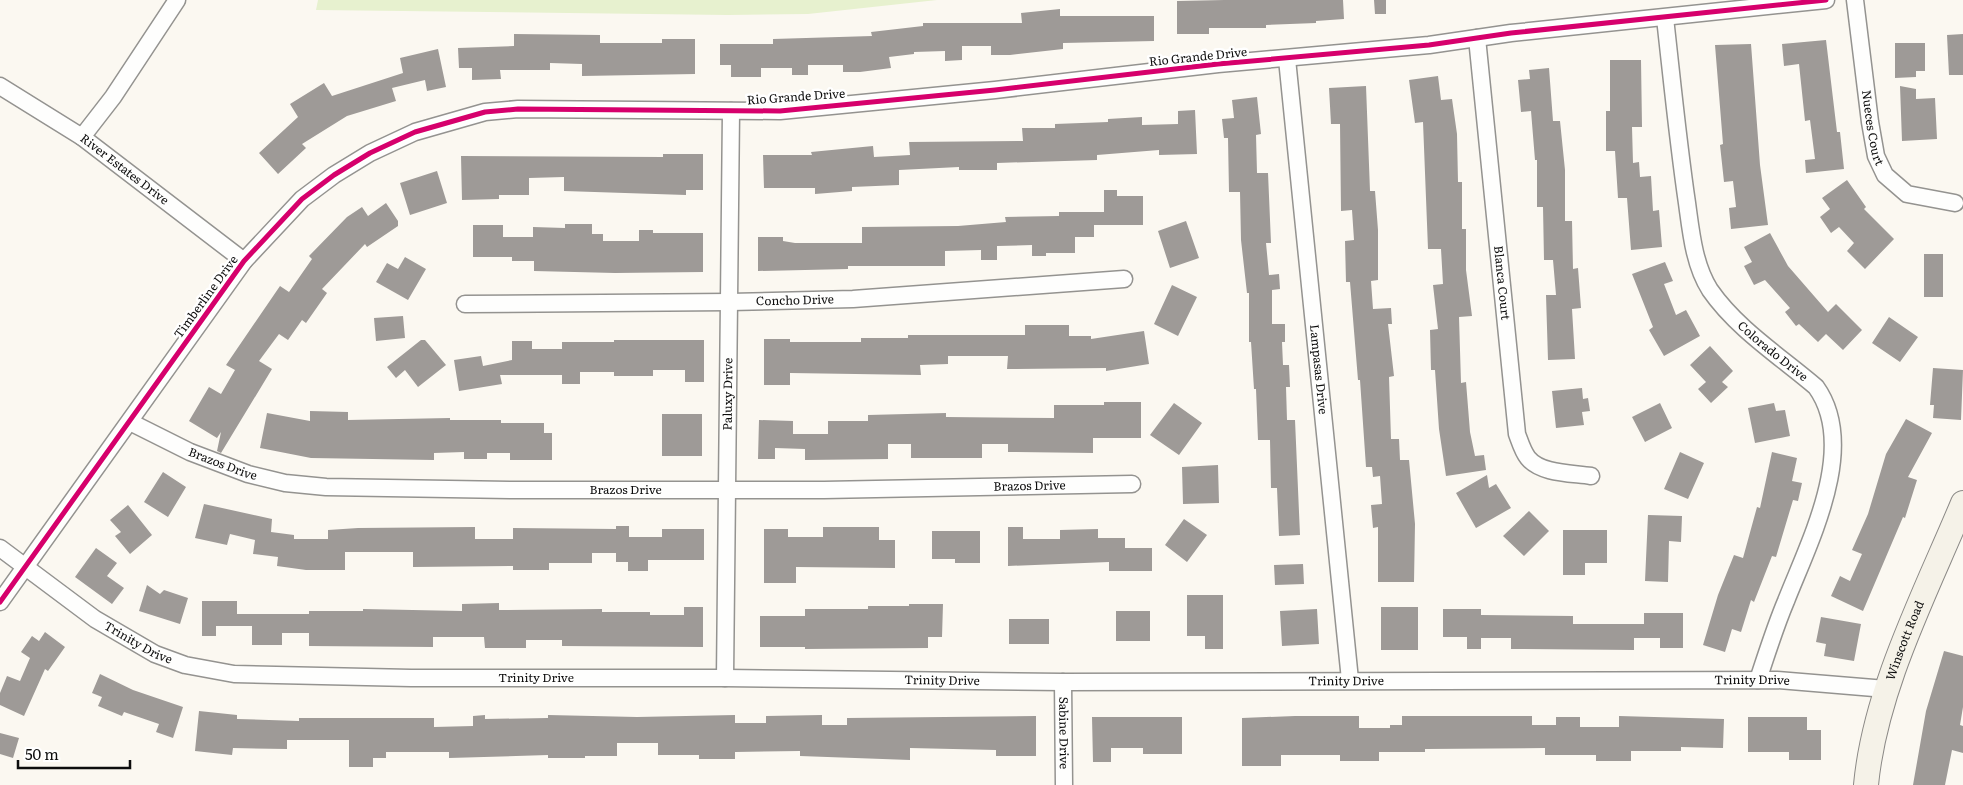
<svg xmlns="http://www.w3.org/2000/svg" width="1963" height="785" viewBox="0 0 1963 785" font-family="Literata,serif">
<rect width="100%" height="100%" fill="#fbf8f1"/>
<path fill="#e7f1cf" d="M318,0h619l-129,14 -80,1 -412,-5z"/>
<path fill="#9e9a97" d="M1224,0h119l1,19 -28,2v2l-50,2v3h-57v6h-32v-33z
M1374,0h12v14h-11z
M1060,9v7h94v25l-91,2v6l-53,6h-19v-9h-29v14l-17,1v-10l-31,1v2l-25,3 2,11 -31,4h-17v-7h-35v10h-16v-7h-31v9h-30v-12h-11v-21h53v-5l99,-3 -1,-4 52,-6v-3h99l-1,-10z
M514,34l86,1v8h62v-4h33v35l-113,2v-12l-32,-1v7h-50l1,9 -29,1v-12h-13l-1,-20 56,-2z
M1963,34v41h-14l-2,-40z
M1826,40l11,92h3l4,37 -38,4 -1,-13 10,-1 -5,-39 -5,1 -6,-57 -15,2 -2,-22z
M1895,43h30v28h-9v6l-21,1z
M1751,44l9,121 8,60 -37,4 -2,-21 7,-1 -3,-26 -9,1 -4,-37 3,-1 -8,-99z
M438,49l8,38 -19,4 -2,-11 -33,8 4,13 -49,15 -45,28 4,4 -28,26 -19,-21 39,-36 -8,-13 34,-21 8,13 71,-23 -3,-15z
M1610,60h31l1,67h-10l1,36 6,-1 1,15 11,-1 2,35 6,-1 3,37 -31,3 -4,-52h-9l-3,-47h-9v-40h4z
M1549,68l4,53h7l5,49v51h7l1,48 5,-1 3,40 -9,1 3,50 -27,1 -2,-65h10l-3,-35h-9l-1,-53h-6v-47h-2l-4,-49 -10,1 -3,-32 12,-1 -1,-9z
M1438,76l3,24 11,-1 5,35 1,48h4v47h4v41l6,46 -13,1 2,66 5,-1 4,50 5,24 9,-1 2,15 -40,6 -7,-47 -4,-59h-4l-1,-40 8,-1 -5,-44 10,-1 -2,-35h-13l-5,-127 -8,1 -6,-43z
M1366,86l4,105h5l3,39v50l-7,1 2,28 18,-1 1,16h-4l6,52 -5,1 2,62h8l1,21h9l6,64 -1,58h-36v-55l-5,1 -2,-23 11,-1 -2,-28 -7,1 -1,-10h-6l-6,-87h-2l-8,-98h-4l-1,-41 9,-1 -2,-30 -11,1 -1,-87h-9l-2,-36z
M1900,86l16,3v10l19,-1 2,41 -35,2z
M1257,97l4,37 -5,1 1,38h11l3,70h-5l3,32 10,-1 1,15 -8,1v34h13v18h-3l1,23h6l1,22h-4l1,33h8l5,115 -21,1 -2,-48h-6l-1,-48h-12l-2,-51h-2l-3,-47h-2v-49h-2l-6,-53 -1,-48h-11l-1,-54h-4l-2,-19 12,-1 -2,-18z
M1195,110l2,44 -38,1v-5l-62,5v5l-100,3v7h-38v-3l-60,3v15l-47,2v4l-37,3v-6h-51l-1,-33h49l-1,-3 62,-6 1,11 36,-2 -1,-13 114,-1 -1,-13h33v-4l53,-2v-3l34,-2v8l36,-1v-13z
M663,154h40v36h-17v5l-122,-4v-14l-35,1v17h-30v4l-37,1 -1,-44 202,1z
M437,171l10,32 -37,12 -10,-32z
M1847,180l19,27 -2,2 30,30 -29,30 -18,-18 7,-8 -15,-16 -8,6 -11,-16 10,-8 -8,-11z
M1104,190h13v6h26v29h-49v12h-19v16h-29v3h-14v-11l-35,1v14h-16v-10l-36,1v15h-97v3l-90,2v-34h25v4l12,2h67v-16l96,-1 48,-4 -1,-5 54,-1v-4h45z
M386,203l12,18v5l-31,21 -2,-3 -43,45 5,4 -21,30 -4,-3 -14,20 -9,-6 -20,27 13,8 -51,84 -4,-2 4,-19 -4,6 -28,-17 20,-34 12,7 14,-24 -9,-5 54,-79 9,6 23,-33 -3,-3 38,-39 15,-10 6,9z
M1186,221l13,37 -29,10 -12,-37z
M565,224h27v10h11v7h36v-11h14v3h50v39l-88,1 -81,-2v-10h-22v-4h-39v-32h30v12h30v-10l32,1z
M1770,233l18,33 40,46 8,-8 26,26 -19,20 -17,-16 -8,8 -19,-18 -3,2 -11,-14 5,-4 -25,-28 -11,5 -10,-19 8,-4 -8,-15z
M1924,254h19v43h-19z
M405,257l21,12 -18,31 -32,-18 11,-19 11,6z
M1665,262l8,19 -9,3 12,31 10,-5 14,26 -36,20 -15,-26 4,-3 -21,-53z
M1172,285l25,12 -19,39 -24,-12z
M403,316l2,22 -29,3 -2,-23z
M1889,317l29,20 -18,25 -28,-19z
M1025,325h44v11h22v3l53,-8 5,33 -43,7v-3l-99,1 1,-13h-60v8l-28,1 1,10 -131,-2v12h-26v-46h26v3h71v-4h47v-3h117z
M421,340h4l21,25 -28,22 -13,-17 -9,8 -9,-11z
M614,340h90v42h-19v-12h-32v6h-39v-4h-34v12h-18v-9h-62l2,9 -43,7 -5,-31 27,-4 2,10 29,-6v-19h20v8h30v-7h52z
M1710,346l23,25 -11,11 6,5 -17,16 -13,-14 8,-7 -16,-17z
M1933,368l30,2 -2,50 -28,-2 1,-13h-4z
M1582,388l1,11 5,-1 2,13 -8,1 2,13 -28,3 -4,-37z
M1104,402h37v36h-48v15l-85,-1v-8h-26v14h-71v-14h-23v15l-83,1v-11l-30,-1v11h-17l1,-39 34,1v13h35v-13h40v-6l78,-2v4l108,1v-13h50z
M1174,403l28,20 -23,32 -29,-20z
M1660,403l12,25 -27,14 -13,-25z
M1774,403l2,8 9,-1 5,26 -35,7 -7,-35z
M310,411l38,1v8l102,-2v2h51v3h43v10h8v27h-42v-7h-23v6h-23v-7l-30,1v7l-123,-2 -51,-10 7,-35 43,8z
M662,414h40v42h-40z
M1906,419l26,14 -24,44 9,3 -12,38 -2,-1 -40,94 -32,-15 9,-20 10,5 12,-27 -10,-4 16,-36 18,-60z
M1680,452l24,11 -16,36 -24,-10z
M1772,452l25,6 -5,23 10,2 -4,18 -5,-1 -17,57 -4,-1 -18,46 -3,-2 -10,32 -9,-3 -7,23 -22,-7 15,-50 16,-40 9,3 14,-51 3,1z
M1218,465l1,38 -36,1 -1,-37z
M163,472l23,15 -18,30 -24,-15z
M1487,475l2,13 7,-4 15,24 -35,20 -20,-35z
M204,504l68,15 -1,13 23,3v4h34v-9l30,-2 117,-1v12h38v-11l103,1v-3h13v11h33v-8h42v31h-56v11h-20v-9h-12v-9h-24v10h-43v7h-36v-4l-100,1v-15h-68v18h-39l-29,-4 1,-9 -25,-3 2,-14 -25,-6 -3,11 -32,-7z
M128,505l24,30 -22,19 -15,-18 6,-4 -11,-12z
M1529,511l20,20 -25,25 -21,-20z
M1648,515l34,1 -1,26 -12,-1 -1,41 -23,-1z
M1184,519l23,16 -20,27 -22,-17z
M823,527h56v13h16v28l-99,-1v16h-32v-54h24v8h35z
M1008,527h15v12h37v-9l38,-1v9h27v10h27v23h-43v-9l-101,4z
M1563,530h44v33h-22v12h-22z
M932,531h48v32h-25v-4h-23z
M96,548l21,15 -10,13 17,12 -12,16 -37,-27z
M1303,564l1,20 -29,1 -1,-20z
M147,585l13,9 4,-4 24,8 -8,26 -41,-13z
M1187,595h36v54h-18v-13h-18z
M202,601h35v13h72v-3h54v-2l99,2v-7l37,-1v7l103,-1v3h48v3h34v-8h19v40l-141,-1v-6h-36v8h-41l-1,-11h-51v10l-124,-1v-13h-27v12h-30v-19h-36v10h-14z
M909,604h34l-1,33h-14v11l-123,1v-2h-45v-31h45v-7h63v-3h41z
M1381,607h37v43h-37z
M1317,609l2,35 -37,2 -2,-35z
M1443,609h38v6l92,1v8h71v-11h39v35h-23v-10h-26v12l-123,-1v-11h-30v11h-14v-12h-24z
M1116,611h34v30h-34z
M1821,617l40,7 -7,37 -30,-5 2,-12 -10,-2z
M1009,619h40v25h-40z
M45,632l20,15 -17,24 -3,-2 -21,47 -24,-11v-12l7,-17 13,5 10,-23 -9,-6 11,-16 7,5z
M1944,651l19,5v51l-3,18 3,1v27l-11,-3 -7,35h-32l13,-74z
M100,674l33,16 50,17 -10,31 -17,-6 3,-8 -35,-12 -2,4 -24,-10 4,-9 -10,-4z
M199,711l38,4v4l62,2v-3h135v9l39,-1v-10l12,-1v4l63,-1v-3l89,2 98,-2v8h31v-7l56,-1v10h25v-7l189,-2v40h-40v-6l-86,-2v12l-110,-4v-5l-65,1v7h-36v-4h-41v-12h-41v13h-32v2h-37v-3l-99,3v-6h-63v6h-13v9h-24v-27h-62v9l-54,-1 -1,7 -37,-4z
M1295,716h64v12h31v-3h12v-9h130v9h24v-8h24v10h39v-11l105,3 -1,29 -42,-1v4h-50v10h-35v-6h-51v-7l-120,1v3h-46v9h-39v-6h-59v11h-39v-48z
M1092,717h90v37h-39v-6h-32v14h-18z
M1748,717h59v13h14v30h-32v-8h-41z
M0,733l19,5 -6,20 -13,-4z"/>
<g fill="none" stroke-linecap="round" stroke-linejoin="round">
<g stroke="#949390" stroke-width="19">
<g id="street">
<path id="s1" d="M1855,0l15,122 6,34 9,19 22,19 48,9"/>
<path id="s2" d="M1665,18c7,62 13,124 22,185 4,29 7,62 23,87 27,39 71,67 106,97 43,60 -7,155 -30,214 -11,26 -19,52 -28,79"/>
<path id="s3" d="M1477,38l40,396c3,8 6,18 11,24 13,16 44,15 63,18"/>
<path id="s4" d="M1287,59l63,621"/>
<path id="s5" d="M0,86l82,51 162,124"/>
<path d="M82,137l31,-40 64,-97"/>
<path id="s6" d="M465,304l265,-2 123,-3 271,-20"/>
<path id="s7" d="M130,422l60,30 58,22 37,9 41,4 187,3h311l308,-6"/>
<path id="s8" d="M0,548l95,71 60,35 30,11 49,9 177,4h314l338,4 714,-2 109,9"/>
<path d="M0,602l244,-341 58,-62 32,-24 36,-22 45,-21 70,-20 33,-3 262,2 215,-21 223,-26 211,-19 82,-12 315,-33"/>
<path id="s9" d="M725,678l6,-567"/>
<path id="s10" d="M1063,682l1,103"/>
</g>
</g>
<g stroke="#8b8986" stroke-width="26">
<g id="secondary">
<path id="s11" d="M1866,785c9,-96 60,-193 97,-282"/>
</g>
</g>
<use href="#street" stroke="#fefefd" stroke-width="16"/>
<use href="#secondary" stroke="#f5f2e8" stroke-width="24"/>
<g stroke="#fff" stroke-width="8">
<path id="cycleway" d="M0,602l244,-341 58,-62 32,-24 36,-22 45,-21 70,-20 33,-3 262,2 215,-21 223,-26 211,-19 82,-12 315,-33"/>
</g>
<use href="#cycleway" stroke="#d6006c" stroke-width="5"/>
</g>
<g text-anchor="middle" stroke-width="5" stroke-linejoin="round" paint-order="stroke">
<g font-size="12" fill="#0d0d0d" stroke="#fff">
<text transform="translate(1198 57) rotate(-6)" y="4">Rio Grande Drive</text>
<text transform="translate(796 97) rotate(-4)" y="4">Rio Grande Drive</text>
<text dy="4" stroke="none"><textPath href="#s1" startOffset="129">Nueces Court</textPath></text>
<text dy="4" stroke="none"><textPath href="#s5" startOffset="150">River Estates Drive</textPath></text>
<text dy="4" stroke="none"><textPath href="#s3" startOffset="246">Blanca Court</textPath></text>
<text transform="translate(206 297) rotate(-54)" y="4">Timberline Drive</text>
<text dy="4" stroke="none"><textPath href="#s6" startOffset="330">Concho Drive</textPath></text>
<text dy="4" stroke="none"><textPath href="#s2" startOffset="365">Colorado Drive</textPath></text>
<text dy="4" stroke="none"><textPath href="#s4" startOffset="312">Lampasas Drive</textPath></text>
<text dy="4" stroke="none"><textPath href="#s9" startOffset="284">Paluxy Drive</textPath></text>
<text dy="4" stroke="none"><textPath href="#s7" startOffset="102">Brazos Drive</textPath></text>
<text dy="4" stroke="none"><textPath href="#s7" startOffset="912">Brazos Drive</textPath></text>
<text dy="4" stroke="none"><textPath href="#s7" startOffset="508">Brazos Drive</textPath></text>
<text dy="4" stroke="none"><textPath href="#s8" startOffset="168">Trinity Drive</textPath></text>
<text dy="4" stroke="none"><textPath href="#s11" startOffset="150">Winscott Road</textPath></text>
<text dy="4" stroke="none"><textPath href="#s8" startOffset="572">Trinity Drive</textPath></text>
<text dy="4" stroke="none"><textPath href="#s8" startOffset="978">Trinity Drive</textPath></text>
<text dy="4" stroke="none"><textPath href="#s8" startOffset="1382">Trinity Drive</textPath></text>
<text dy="4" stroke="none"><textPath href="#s8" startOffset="1788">Trinity Drive</textPath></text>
<text dy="4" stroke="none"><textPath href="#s10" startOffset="51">Sabine Drive</textPath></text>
</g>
</g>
<path d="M18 760v8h112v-8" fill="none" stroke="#0d0d0d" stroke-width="2.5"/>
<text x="25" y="760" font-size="15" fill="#0d0d0d" stroke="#ffffff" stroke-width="4" paint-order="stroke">50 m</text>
</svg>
